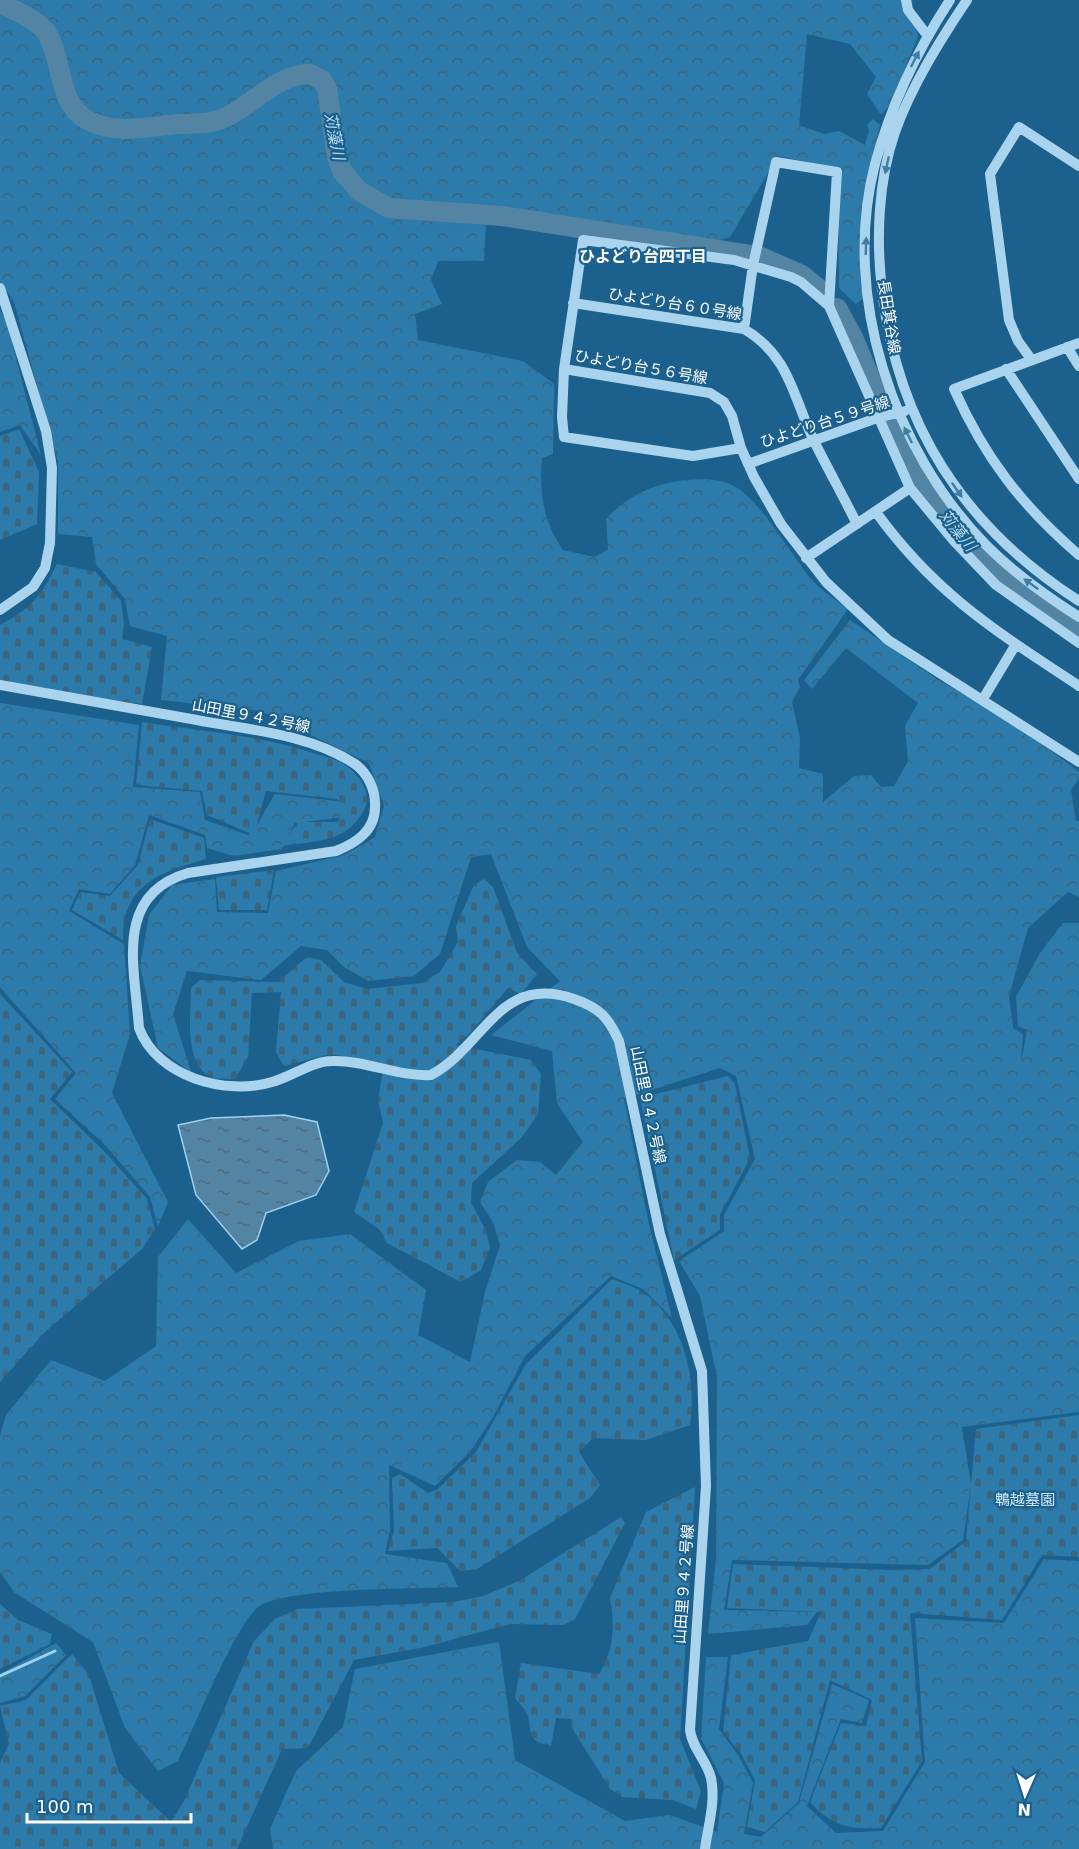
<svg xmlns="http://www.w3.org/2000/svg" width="1079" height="1849" viewBox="0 0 1079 1849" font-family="'DejaVu Sans','Noto Sans JP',sans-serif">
<defs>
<pattern id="forest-crowns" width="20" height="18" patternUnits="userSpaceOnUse" patternTransform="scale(1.5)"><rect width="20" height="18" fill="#2c7baa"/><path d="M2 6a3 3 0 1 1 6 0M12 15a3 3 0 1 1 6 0" fill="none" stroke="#3c647b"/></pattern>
<pattern id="cemetery-stones" width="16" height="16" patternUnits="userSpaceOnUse" patternTransform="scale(1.5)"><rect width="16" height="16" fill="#2c7baa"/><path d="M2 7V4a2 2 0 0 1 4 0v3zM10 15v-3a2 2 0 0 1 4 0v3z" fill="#3c647b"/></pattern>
<pattern id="water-ripples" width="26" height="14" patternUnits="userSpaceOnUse" patternTransform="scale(1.5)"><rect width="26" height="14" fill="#5484a3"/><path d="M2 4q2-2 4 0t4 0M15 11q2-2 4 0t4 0" fill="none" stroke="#506b7c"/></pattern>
</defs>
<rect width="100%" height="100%" fill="#1c618e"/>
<path fill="url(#forest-crowns)" d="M0,0h912l6,37 -28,68 -9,10 -14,-21 9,-17 -26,-33 -43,-10 -8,91 25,9 15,-3 26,14 4,-14 -2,-6 6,-6 7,6 -11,43 -9,81 5,48 -9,7 -17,-16 -1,-120 -60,-12 -48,81 -14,4h-31l-199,-19 -2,39h-46l-7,19 11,24 -27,10 3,26 105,21 31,23 -1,70 -11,4c-3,35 1,63 21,92l32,7 13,-8 -2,-30c18,-20 41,-32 67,-37 20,-3 41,-5 59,3 26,11 60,72 80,95 10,11 24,20 36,29l-50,71 2,7 -8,15 8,36 -1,30 24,6v28l31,-26 17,-1 10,12 13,-1 14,-25 -3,-35 13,-23 -72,-55 -34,41 -8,-9 46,-60 84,57 87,51 58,44v6l-8,12 5,31h3v76l-11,-5 -40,36 -19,68 4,32 10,6 -2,29 6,-33 -9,-4 -2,-29 24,-44 23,-30h16v489l-117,15 9,57 -8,56 -35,25 -196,-5 -8,50 93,2 -10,13 -99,9 8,-76 1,-180 -17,-82 -21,-35 45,-30v-16l31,-56 -19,-83 -16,-8 -96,31 24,121 24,98 -29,-29 -32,-13 -86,80 -32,61 -23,35 -35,34 -46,-21 1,65 -5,24 62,9 11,24c-39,2 -174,0 -200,20 -22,17 -65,123 -80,154l-20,10 -33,-43 -32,-86 -78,-49 -15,-21v-136l6,-21 45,-55 54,21 51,-35 2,-89 30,-38 48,54 63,-32 51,-7 76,56 -8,45 52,27 15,-70 15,-47 -7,-23 -13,-20 8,-20 29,-22 23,2 16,13 27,-33 -26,-39 -5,-52 -61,-16 69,-54 -33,-34 -36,-93 -20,3 -31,97 -26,22 -46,5 -24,-14 -17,-17 -26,-4 -40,34 -74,-9 -14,43 18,58 -33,-24 -18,-82 9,-51 23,-30 43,-6 2,33 51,1 8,-42 68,-16 31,-18 9,-31 -15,-43 -108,-52 -100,-11 6,-64 -37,-10 -5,-27 -29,-35 -4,-27 -34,-3v-72l-44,-160 -14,-21z
M0,310l7,13 34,132 -21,-30 -20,7z
M0,703l139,22 -6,62 67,5 5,28 43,15 6,-5 21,-36 69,8 1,15 -50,6 -13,26 -49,7 -26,-8 -2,-13 -56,-20 -14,50 -25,29 -31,-5 -10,22 55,33 6,90 -18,59 56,109 -10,25 -8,-30 -44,-51 -51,-47 21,-26 -76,-86z
M1044,1559l35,2v288h-806l-3,-20 26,-58 47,-44 12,-58 144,-27 16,118 110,61 45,-6 47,17 7,-49 -23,-45 5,-81h22l-9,72 19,26 15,28 -9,51 17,3 38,-34 33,-119 37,16 -7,23 -21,-4 -34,87 29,27 47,-2 42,-69 -10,-144 89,5z
M56,1643l10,12 -41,41 -25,7v-29z"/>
<path fill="url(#cemetery-stones)" d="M19,429l20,43 -2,52 -37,16v-104z
M57,564l39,8 25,29 3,23 -2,15 30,8 -10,57 -142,-19v-60c31,-16 42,-30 57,-61z
M142,722c57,9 117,13 171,31 9,3 19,5 27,9 15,8 34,29 24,48 -17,33 -49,31 -83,36l17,-24h40l6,-14 -7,-9 -71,-8 -12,44 -47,-20 -5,-24 -66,-6z
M150,819l54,19 2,21c-46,13 -84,26 -83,81l-51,-30 8,-18 30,4 28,-31z
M274,870l-7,40h-48l-3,-33z
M484,879l9,8 24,66 20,21 -16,20 -13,-6 -38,45 -14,12 75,15 10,14 -3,40 -16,23 -50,46 -1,20 15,27 4,18 -9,22 -20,12 -74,-39 -7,-13 -26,-18 29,-89 -5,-23 6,-36 -54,-10 -46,12 -8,-14 5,-60 -29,1 -4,64 -13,22c-7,-1 -18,1 -24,-2 -28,-15 -20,-62 -20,-89l9,-8 78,2 29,-25 14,3 23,22 23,7 55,-6 18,-11 18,-30 -2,-16 18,-41z
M0,994l72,78 -22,27 52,50 45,50 8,30 -13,20 -97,83 -45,50z
M728,1076l7,8 15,74 -30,57v15l-46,30 -34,-162z
M612,1279c10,4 21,7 30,13 42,28 55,85 48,133l-44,15 -53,-2 -14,14 21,33 -10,13 -113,71 -17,2 -23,-23 -49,3 6,-20 -2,-53 8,-4 28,19 10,-4 38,-37 50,-88z
M1079,1415v142l-37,-2 -40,65 -92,-7 12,148 -41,67c-32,1 -48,-1 -71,-26l31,-79 25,3 6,-26 -42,-20 -32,122 -33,30 -18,-5 8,-47 -15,-28 -17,-20 8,-77 77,-14 13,-29 -94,-4 6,-44 158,6 39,-1 36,-28 10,-112z
M695,1487l-15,252 21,52 -5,18 -23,-9 -51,-3 -12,-8 -39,-63v-7l-15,-1 -5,28c-30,-6 -15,-17 -26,-36 -3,-4 -7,-8 -10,-12l6,-35 78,11c15,-24 16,-48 11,-76l36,-86z
M621,1517l4,6 -50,96 -12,6 -53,-1 -85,23 -71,13 -46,88 -26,1 -45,100h-237v-86l9,-19 -9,-38 26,-6 46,-46 17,21 30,98 52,49 13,-21 70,-160 21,-22 23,-10 156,-7 29,-6 36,-15z
M0,1604l18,16 34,14 -2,10 -50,25z"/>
<path fill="url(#water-ripples)" stroke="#9dd1ef" stroke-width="1.5" d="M284,1115l33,7 12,49 -13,24 -50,18 -9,27 -15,9 -46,-54 -18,-70 33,-7z"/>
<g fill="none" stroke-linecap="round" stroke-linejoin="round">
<path stroke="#9dd1ef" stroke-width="3" d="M0,1676l55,-25"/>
<path stroke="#5484a3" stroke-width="20" d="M0,3c15,8 35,15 46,29 17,26 11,68 38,86 28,18 63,9 94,6 17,-1 32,1 48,-7 27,-12 53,-44 84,-43l12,6 5,8 10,69 5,14 17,20 30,17 114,8 247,39
M761,257l41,18 22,18
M837,308l16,29 27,65
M890,427c20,41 45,86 77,119 32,33 73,61 112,86"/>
<path stroke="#aad4ed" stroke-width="10" d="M906,0l2,10 19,25
M950,0c-34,52 -59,105 -75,164 -34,132 18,286 111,381 28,28 60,51 93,72
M967,0c-28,42 -55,85 -72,132 -17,49 -19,107 -13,158 16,136 82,237 197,311
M0,288l46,143 6,37 -2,75 -5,25 -12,19 -33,23
M573,303l171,26c46,27 49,68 70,112 14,28 29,55 43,83
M744,329l9,-64 23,-103 61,10 -8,134
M1079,343l-125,46c31,69 68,117 125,166
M1067,347l12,19
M1031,359l-13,-18 -9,-21 -19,-146 29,-47 60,39
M564,369l-2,48 2,20 129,19 48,-8
M1006,369l73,110
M748,464l129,-46 28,-7
M876,512c59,82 120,119 203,174
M806,558l104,-70
M1079,643l-83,-58 -42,-44 -44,-53 -81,-182 -28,-24 -10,-5 -57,-17 -151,-20 -19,129 146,24 14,9 8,14 9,32 13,29 27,47 45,58 62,58 191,122
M0,685c66,12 132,24 197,35 52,10 113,14 158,44 13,9 21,27 20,43 0,24 -19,36 -39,44l-148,22c-75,22 -53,95 -49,155 18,49 87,68 133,54 19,-5 40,-21 60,-21 34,-1 66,16 99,14 54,-29 68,-102 143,-76 26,9 34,18 45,42l41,193 42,137 4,115 -16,244c2,18 17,31 21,48 5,23 -3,48 -6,71
M983,699l33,-55"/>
</g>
<defs><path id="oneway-solid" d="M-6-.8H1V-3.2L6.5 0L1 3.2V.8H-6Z" transform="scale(1.5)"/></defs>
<g fill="#407ea6">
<use href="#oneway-solid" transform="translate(915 59) rotate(-63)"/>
<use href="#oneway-solid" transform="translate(887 165) rotate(102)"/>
<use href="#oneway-solid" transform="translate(866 246) rotate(-88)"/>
<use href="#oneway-solid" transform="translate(908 435) rotate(-116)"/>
<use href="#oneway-solid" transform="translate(957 490) rotate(55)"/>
<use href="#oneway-solid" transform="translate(1031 584) rotate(-144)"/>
</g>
<g text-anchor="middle" stroke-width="4.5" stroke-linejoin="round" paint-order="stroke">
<g font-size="15" fill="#fff" stroke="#1c618e">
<text transform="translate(675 304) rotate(9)" y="5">ひよどり台６０号線</text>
<text transform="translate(889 317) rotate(81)" y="5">長田箕谷線</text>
<text transform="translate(641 367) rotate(10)" y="5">ひよどり台５６号線</text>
<text transform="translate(825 422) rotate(-18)" y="5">ひよどり台５９号線</text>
<text transform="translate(251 716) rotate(11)" y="5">山田里９４２号線</text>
<text transform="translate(648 1105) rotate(78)" y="5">山田里９４２号線</text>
<text transform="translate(684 1584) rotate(-86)" y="5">山田里９４２号線</text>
</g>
<g font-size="15" fill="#d0eafa" stroke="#1c618e">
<text x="1025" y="1505">鵯越墓園</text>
</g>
<g font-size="16" font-style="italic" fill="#b6ddf4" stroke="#1c618e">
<text transform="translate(335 136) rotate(79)" y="6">苅藻川</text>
<text transform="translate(958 530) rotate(51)" y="6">苅藻川</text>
</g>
<g font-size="16" font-weight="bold" fill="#fff" stroke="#1c618e">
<text x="643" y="262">ひよどり台四丁目</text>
</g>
</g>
<g transform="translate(1025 1795) rotate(183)" stroke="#1c618e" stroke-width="4.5" paint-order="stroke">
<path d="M0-4.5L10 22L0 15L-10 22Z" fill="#ffffff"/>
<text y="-9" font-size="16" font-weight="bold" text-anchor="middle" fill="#ffffff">N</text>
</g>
<path d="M27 1813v9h164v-9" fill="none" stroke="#ffffff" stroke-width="3"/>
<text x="36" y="1813" font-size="18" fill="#ffffff" stroke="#1c618e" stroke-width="4.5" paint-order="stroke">100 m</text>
</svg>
